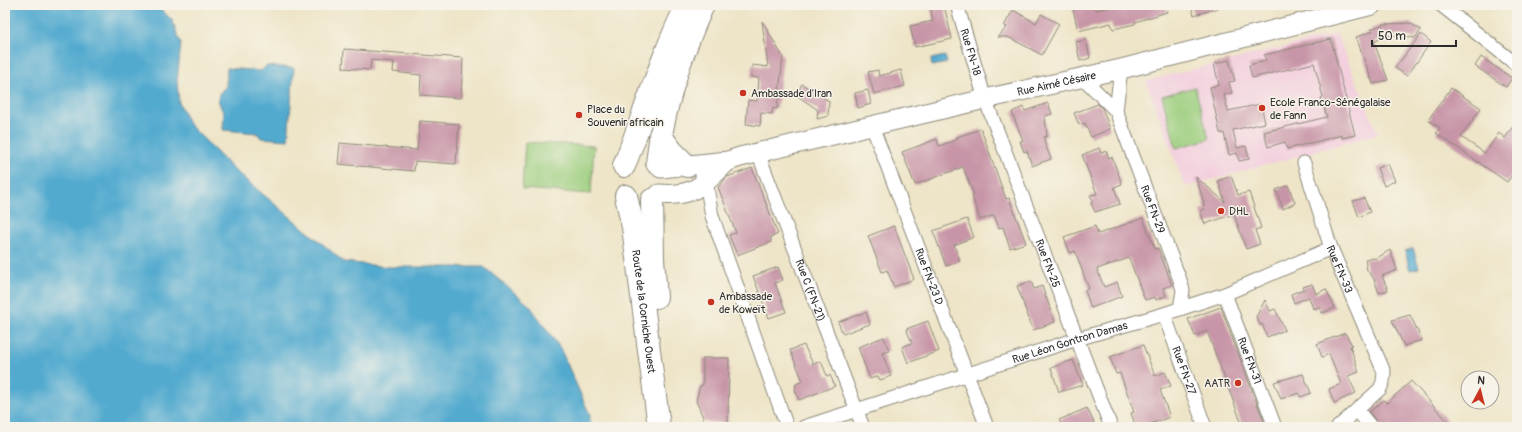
<svg xmlns="http://www.w3.org/2000/svg" width="1522" height="432" viewBox="0 0 1522 432" font-family="Pangolin,sans-serif">
<rect width="100%" height="100%" fill="#f7f3e8"/>
<filter id="ink" filterUnits="userSpaceOnUse"><feTurbulence type="fractalNoise" baseFrequency=".025" numOctaves="2"/><feDisplacementMap in="SourceGraphic" scale="8" xChannelSelector="R" yChannelSelector="G"/><feConvolveMatrix kernelMatrix="1 2 1 2 8 2 1 2 1" color-interpolation-filters="sRGB"/></filter>
<filter id="wash" filterUnits="userSpaceOnUse"><feTurbulence type="fractalNoise" baseFrequency=".012" numOctaves="4" result="noise"/><feDisplacementMap in="SourceGraphic" scale="16" xChannelSelector="R" yChannelSelector="G"/><feGaussianBlur stdDeviation="0.9" result="paint"/><feColorMatrix in="noise" values="0 0 0 0 0 0 0 0 0 0 0 0 0 0 0 0 0 1.4 0 .05"/><feComposite in="paint" operator="in"/></filter>
<g filter="url(#wash)">
<rect width="100%" height="100%" fill="#eee5c8"/>
<path fill="#f3cfde" d="M1337,34l41,100 -193,53 -39,-106z"/>
<path fill="#9cce7e" stroke="#647c54" d="M1195,87l14,52 -33,9 -14,-52z
M525,142l69,4 -3,48 -69,-5z"/>
<path fill="#52aacf" stroke="#3e6a7d" d="M5,5h151l16,15 9,23 -4,39 2,21 10,21 45,46 110,92 45,5h95l46,39 30,42 30,67v12h-585z
M945,56l2,7 -15,3 -1,-7z
M266,66l28,2 -6,72 -27,-2 -4,-5 -34,-3 1,-18 -3,-4 -3,-9 1,-5 7,-8 1,-18 34,3z
M1413,248l6,20 -9,2 -5,-19z"/>
<g id="blocks">
<path fill="#c795a7" d="M930,5h14l8,34 -37,8 -5,-21 23,-5z
M1072,5h23l1,5 23,-5h47l1,7 -32,10v2l-22,5 -2,-6 -33,8z
M1191,5h29v3l-26,7z
M1013,10l23,13 5,-9 18,10 -17,31 -34,-18h-10l9,-10 -3,-1z
M762,21l21,36 -6,52 -4,-1 -1,6 -11,-1 -1,13 -14,-2 2,-24 9,1 2,-23 -8,-1 1,-12 16,2z
M1410,23l11,7 -6,8 -17,-3 -13,1 -11,6 14,38 -15,4 -17,-47 17,-6 -2,-2 13,-5z
M1421,34l10,8 -24,34 -12,-8z
M1331,39l24,96 -13,3v-3l-55,14 -2,-7 -17,5 -4,-15 63,-15 -6,-19 2,-1 -9,-34 -62,15 -3,-13 17,-4 -2,-6z
M1086,40l4,18 -10,3 -4,-19z
M344,49l119,9 -2,40 -41,-3 1,-20 -28,-3 1,-10 -23,-2 -1,10 -27,-2z
M1481,57l31,21 -6,9 -31,-21z
M1229,60l6,21 -6,1 3,11 -8,2 4,16 33,-7 4,19 -32,7 4,18 9,-2 3,13 -10,2 -2,-8 -8,2 -5,-22h-4l-10,-46 9,-2 -5,-21z
M878,70l1,6 22,-6 4,16 -31,8 -6,-22z
M802,84l27,17 -1,15 -11,3 1,-9 -22,-15z
M1451,88l30,20 -20,29 24,16 14,-20 6,5 12,-17v58l-5,-4 -5,7 -71,-49 4,-5 -12,-8z
M868,90l3,14 -13,4 -3,-15z
M1048,103l4,11 -7,2 2,20 -3,1 1,7 6,15 -19,7 -5,-15 -3,1 -4,-11h3l-11,-29 11,-5 2,4z
M1098,104l4,4 8,21 -19,8 -6,-14 -6,2 -5,-12z
M420,121l39,3 -3,40 -41,-3 -1,10 -76,-7 2,-21 77,7z
M981,129l25,70 3,-1 17,45 -16,5 -7,-21 -4,1 -5,-13 -14,5 -8,-24 2,-1 -11,-28 -48,18 -13,-33 35,-13 2,7 19,-7 -1,-2z
M1099,148l2,5 5,-2 3,7 3,-1 10,27 -8,3 6,17 -25,8 -4,-9 2,-2 -3,-6 7,-1 -15,-39z
M1388,164l7,17 -11,5 -7,-18z
M752,168l26,66 -7,3v5l-34,13 -8,-20 7,-2 -18,-46 9,-10z
M1231,176l7,19 11,-3 12,36 -6,2 5,14 -14,5 -12,-35 -29,10 -5,-13 5,-2 -2,-6h1l-8,-26 29,25 -7,-21z
M1288,185l7,18 -12,6 -7,-19z
M1364,198l6,14 -11,5 -6,-16z
M1143,218l12,31 3,-1 14,37 -9,3 3,8 -10,4 -1,-3 -10,3 -16,-42 -32,11 7,18 13,-5 5,14 -31,12 -6,-18 4,-1 -14,-38 -5,2 -6,-16 31,-11 3,8z
M967,219l7,18 -20,8 6,16 -14,5 -13,-35z
M894,226l20,53 -20,8 -7,-17 -5,2 -14,-36z
M1390,250l7,20 -15,6 6,14 -9,3 -5,-14 -7,-9 -2,-11 12,-1z
M778,267l5,13 -8,3 11,29 -17,6 -16,-42z
M1031,281l3,8 8,-3 13,36 -22,8 -16,-44z
M1312,284l4,10 10,-5 9,19 -13,5 -3,-6 -6,2 -4,-12 -15,6 -3,-9 13,-5 -1,-2z
M1265,300l5,11 5,-2 10,21 -18,7 -5,-13 -2,1 -4,-8z
M1221,307l6,17 39,103h-23l-36,-96 -12,5 -7,-17z
M866,312l4,12 -27,10 -5,-12z
M1410,315l12,25 -18,6 -12,-26z
M928,321l11,30 -31,12 -6,-16 10,-4 -6,-14z
M1345,333l7,12 -2,1 9,26 -11,4 8,17 -22,10 -5,-14 12,-5 -12,-30 -7,3 -5,-13z
M884,337l5,14 -7,2 9,23 -11,4 -2,-4 -8,3 -12,-32z
M804,345l9,19 8,-3 6,15 3,-1 5,11 -36,14 -4,-10 1,-6 7,-3 -13,-31z
M1143,345l12,31 10,-4 6,14 -11,4 10,27 -28,10h-6l-5,-14 3,-1 -14,-39 -4,1 -6,-17z
M703,358h26l-1,65 -25,-1v-5l-7,-16 4,-15 3,-1z
M1073,360l10,25 -24,7 -8,-24z
M1303,374l8,19 -11,4 -1,-4 -18,6 -7,-17z
M1411,381l42,46h-74l-2,-5 -8,-10 15,-12 3,3z
M1087,408l9,19h-33l-4,-7z"/>
</g>
</g>
<g filter="url(#ink)">
<use href="#blocks" fill-opacity="0" stroke="#8c887a" stroke-width="1"/>
<g fill="none" stroke-linecap="round" stroke-linejoin="round">
<g stroke="#8c887a" stroke-width="15">
<g id="street">
<path id="s1" d="M957,5l28,94 126,328"/>
<path d="M1441,5l76,60"/>
<path id="s2" d="M1082,77l34,34 64,169 3,10 -3,19"/>
<path d="M1116,111l5,-42"/>
<path id="s3" d="M872,126l115,301"/>
<path id="s4" d="M758,153l105,274"/>
<path id="s5" d="M1304,163l27,85 53,124 -1,10 -3,7 -42,38"/>
<path d="M702,175l4,7 6,34 75,211"/>
<path id="s6" d="M1225,294l50,133"/>
<path id="s7" d="M1164,314l41,113"/>
<path d="M1357,410l14,17"/>
<path id="s8" d="M804,427l273,-88 87,-25 61,-20 106,-46"/>
</g>
</g>
<g stroke="#8c887a" stroke-width="21">
<g id="secondary">
<path id="s9" d="M661,168l67,-7 12,-4 245,-58 136,-30 251,-64"/>
<path d="M659,194c37,3 44,-10 69,-33"/>
</g>
</g>
<g stroke="#8c887a" stroke-width="24">
<g id="highway">
<path d="M660,135l12,16 15,15"/>
<path d="M657,163c6,-56 23,-107 46,-158"/>
<path d="M624,166c21,-54 37,-109 63,-161"/>
<path id="s10" d="M626,196l7,31 26,200"/>
<path d="M652,200l1,59 3,38"/>
</g>
</g>
<use href="#street" stroke="#fff" stroke-width="13"/>
<use href="#secondary" stroke="#fff" stroke-width="19"/>
<use href="#highway" stroke="#fff" stroke-width="22"/>
</g>
</g>
<g fill="#c8321e" stroke="#f7f3e8" stroke-width="1.5">
<circle cx="743" cy="93" r="4"/>
<circle cx="1262" cy="108" r="4"/>
<circle cx="579" cy="115" r="4"/>
<circle cx="1221" cy="211" r="4"/>
<circle cx="711" cy="302" r="4"/>
<circle cx="1238" cy="383" r="4"/>
</g>
<g text-anchor="middle" stroke-width="3" stroke-linejoin="round" paint-order="stroke">
<g font-size="11" fill="#2b2b2b" stroke="#f7f3e8">
<text dy="4" stroke="none"><textPath href="#s1" startOffset="49">Rue FN-18</textPath></text>
<text dy="4" stroke="none"><textPath href="#s9" startOffset="405">Rue Aimé Césaire</textPath></text>
<text dy="4" stroke="none"><textPath href="#s2" startOffset="153">Rue FN-29</textPath></text>
<text dy="4" stroke="none"><textPath href="#s1" startOffset="274">Rue FN-25</textPath></text>
<text dy="4" stroke="none"><textPath href="#s5" startOffset="112">Rue FN-33</textPath></text>
<text dy="4" stroke="none"><textPath href="#s3" startOffset="161">Rue FN-23 D</textPath></text>
<text dy="4" stroke="none"><textPath href="#s4" startOffset="147">Rue C (FN-21)</textPath></text>
<text dy="4" stroke="none"><textPath href="#s10" startOffset="117">Route de la Corniche Ouest</textPath></text>
<text dy="4" stroke="none"><textPath href="#s8" startOffset="279">Rue Léon Gontron Damas</textPath></text>
<text dy="4" stroke="none"><textPath href="#s6" startOffset="71">Rue FN-31</textPath></text>
<text dy="4" stroke="none"><textPath href="#s7" startOffset="60">Rue FN-27</textPath></text>
</g>
<g font-size="11" fill="#2b2b2b" stroke="#f7f3e8" text-anchor="start">
<text x="751" y="97">Ambassade d'Iran</text>
<text x="1270" y="106">Ecole Franco-Sénégalaise<tspan x="1270" dy="13">de Fann</tspan></text>
<text x="587" y="113">Place du<tspan x="587" dy="13">Souvenir africain</tspan></text>
<text x="1229" y="215">DHL</text>
<text x="719" y="300">Ambassade<tspan x="719" dy="13">de Koweït</tspan></text>
<text x="1230" y="387" text-anchor="end">AATR</text>
</g>
</g>
<rect width="1522" height="432" fill="none" stroke="#f7f3e8" stroke-width="20"/>
<g transform="translate(1480 390) rotate(7)"><circle r="19" fill="#f7f3e8" stroke="#a5a39c"/>
<path d="M0-3L7 15L0 10L-7 15Z" fill="#c8321e"/>
<text y="-6" font-size="11" font-weight="bold" text-anchor="middle" fill="#2b2b2b">N</text>
</g>
<path d="M1372 40v6h84v-6" fill="none" stroke="#2b2b2b" stroke-width="2"/>
<text x="1378" y="40" font-size="12" fill="#2b2b2b" stroke="#f7f3e8" stroke-width="3" paint-order="stroke">50 m</text>
</svg>
